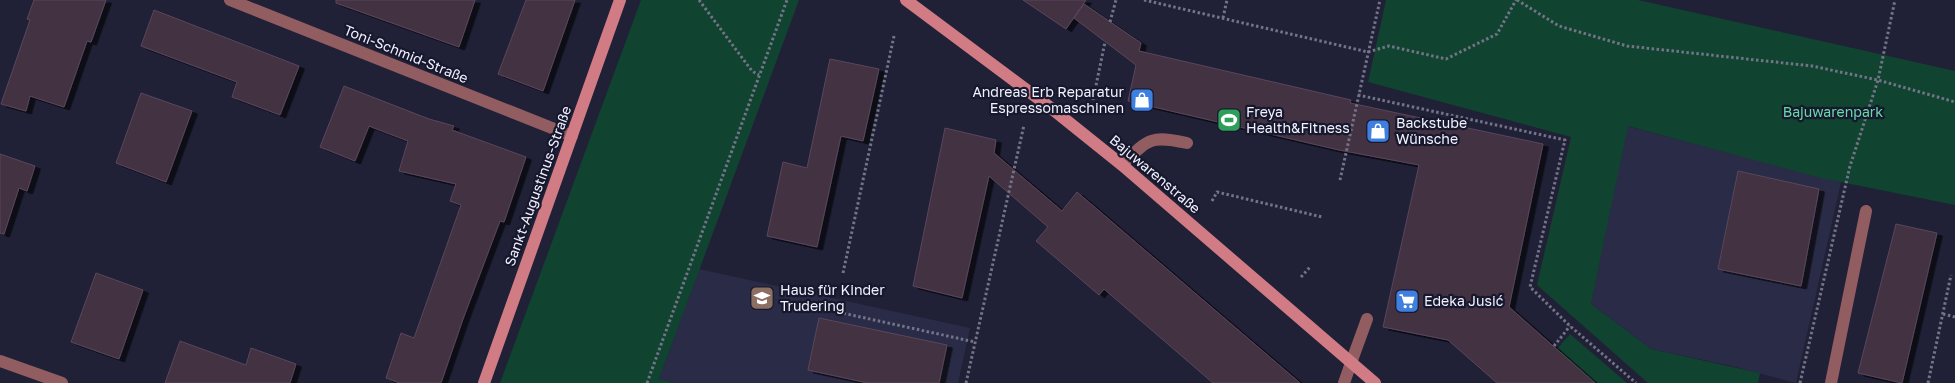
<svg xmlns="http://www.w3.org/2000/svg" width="1955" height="383" viewBox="0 0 1955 383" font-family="'Golos Text',sans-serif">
<defs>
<filter id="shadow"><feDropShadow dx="5.5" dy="3" stdDeviation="0" flood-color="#0009"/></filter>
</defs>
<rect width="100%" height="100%" fill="#202137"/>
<path fill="#2a2b47" d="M1627,126l214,56 -45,201 -64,-17 -81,-17 -60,-45z
M699,269l271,59 -12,55h-283l-16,-4z"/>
<path fill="#104330" d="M641,0h158l-140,379 16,4h-175z
M1386,0h252l317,71v134l-134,-27 -193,-52 -37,178 60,45 109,24 -2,10h-110l-111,-98 34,-148 -203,-55z
M1570,334l57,49h-32l-38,-34z"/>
<path fill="#423043" stroke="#5a475c" filter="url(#shadow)" d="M34,0h72l-15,42 -4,-1 -23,66 -34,-11 -4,15 -25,-7 29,-84 -3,-1z
M336,0h139l-16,47 -123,-44z
M526,0h49l-32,91 -45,-17z
M1023,0h63l-20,29z
M1084,4l57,39 -2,8 212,49 -1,3 193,41 -34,163 86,76h-98l-49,-43 -65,-13 36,-162 -80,-15 -211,-49 8,-36 -62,-47z
M154,10l145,56 -19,49 -48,-18 5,-15 -96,-36z
M830,59l49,10 -16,72 -22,-5 -24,111 -50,-11 16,-74 24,6z
M344,86l85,33 25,7 -2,4 74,27 -22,65 -4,-1 -37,98 -22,64h-41l-14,-5 15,-45 13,5 47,-133 -11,-4 6,-17 -57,-13 9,-30 -39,-15 -14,35 -35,-14z
M141,93l51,18 -26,71 -50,-19z
M945,128l51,12 -2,13 68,58 15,-19 223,191h-87l-109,-94 -5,6 -63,-54 12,-14 -59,-51 -27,122 -49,-12z
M0,154l35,12 -8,25 -8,-3 -15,46 -4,-1z
M1738,171l81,18 -18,97 -83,-17z
M1896,224l41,9 -35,150 -44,-10z
M96,273l47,17 -24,69 -48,-17z
M819,318l128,27 -8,38h-71l-60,-13z
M180,341l66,24 5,-17 45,16 -6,19h-125z"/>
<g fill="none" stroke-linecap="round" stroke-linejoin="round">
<path stroke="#737487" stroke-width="3" stroke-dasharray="2.5 2.5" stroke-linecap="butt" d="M699,0l53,71 7,4
M1144,0l224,52 21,-6 57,13 51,-25 19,-34
M1517,0l42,26 68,20 185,20 66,14 77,22
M1223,18l4,-18
M1110,22l6,-22
M1358,95l207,45 -35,147 40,39 66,57
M1093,100l12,-58
M1340,180l40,-180
M1212,201l5,-9 105,25
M843,273l51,-237
M1301,277l9,-10
M824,309l151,33
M1943,314l12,3
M1554,346l16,-20
M647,383l140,-383
M966,383l58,-258
M1800,383l50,-217 28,-86 17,-80
M1928,383l23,-108"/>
<path stroke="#925d61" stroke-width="12" d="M1122,165c26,-26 28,-30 65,-22
M1351,363l16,-44
M1831,383l35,-172"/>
<path stroke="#925d61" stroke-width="12" d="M230,0l342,136
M0,361l62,22
M1344,383l7,-20"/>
<path stroke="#d17c84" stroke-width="12" d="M906,0l145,108 71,57 253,218
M484,383l136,-383"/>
</g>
<defs>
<g id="shop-square" transform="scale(1.25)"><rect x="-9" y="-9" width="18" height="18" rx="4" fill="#3f7fe0" stroke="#17182d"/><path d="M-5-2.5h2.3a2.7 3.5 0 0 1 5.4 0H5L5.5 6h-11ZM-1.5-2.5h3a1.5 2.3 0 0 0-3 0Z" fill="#fff"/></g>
<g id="stadium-square" transform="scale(1.25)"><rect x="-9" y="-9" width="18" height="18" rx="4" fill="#2e9e5b" stroke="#17182d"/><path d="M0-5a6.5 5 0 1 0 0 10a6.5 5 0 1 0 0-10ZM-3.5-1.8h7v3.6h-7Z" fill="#fff"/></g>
<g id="school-square" transform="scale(1.25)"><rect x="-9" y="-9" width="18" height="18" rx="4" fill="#8d6e63" stroke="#17182d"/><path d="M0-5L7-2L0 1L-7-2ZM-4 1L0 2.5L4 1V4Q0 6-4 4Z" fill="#fff"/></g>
<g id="supermarket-square" transform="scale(1.25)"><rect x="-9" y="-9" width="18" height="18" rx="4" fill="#3f7fe0" stroke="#17182d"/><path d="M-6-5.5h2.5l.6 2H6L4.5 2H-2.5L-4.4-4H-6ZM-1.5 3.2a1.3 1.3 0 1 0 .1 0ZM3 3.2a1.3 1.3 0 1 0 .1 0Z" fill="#fff"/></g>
</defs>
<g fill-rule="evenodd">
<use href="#shop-square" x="1142" y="100"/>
<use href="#stadium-square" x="1229" y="120"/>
<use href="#shop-square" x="1378" y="131"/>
<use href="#school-square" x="762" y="298"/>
<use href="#supermarket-square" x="1407" y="301"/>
</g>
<g text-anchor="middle" stroke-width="4.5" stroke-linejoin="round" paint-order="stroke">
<g font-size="14" fill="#f1f2ff" stroke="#17182d">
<text transform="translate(406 54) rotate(22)" y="5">Toni-Schmid-Straße</text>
<text transform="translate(1155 174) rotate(40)" y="5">Bajuwarenstraße</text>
<text transform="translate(538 186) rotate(-70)" y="5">Sankt-Augustinus-Straße</text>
</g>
<g font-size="14" fill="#f1f2ff" stroke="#17182d" text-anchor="start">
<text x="1124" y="97" text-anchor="end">Andreas Erb Reparatur<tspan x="1124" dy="16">Espressomaschinen</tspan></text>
<text x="1246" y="117">Freya<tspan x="1246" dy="16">Health&amp;Fitness</tspan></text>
<text x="1396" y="128">Backstube<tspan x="1396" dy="16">Wünsche</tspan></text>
<text x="780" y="295">Haus für Kinder<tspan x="780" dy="16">Trudering</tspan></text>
<text x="1424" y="306">Edeka Jusić</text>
</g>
<g font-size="14" fill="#67daaa" stroke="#17182d">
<text x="1833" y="117">Bajuwarenpark</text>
</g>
</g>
</svg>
